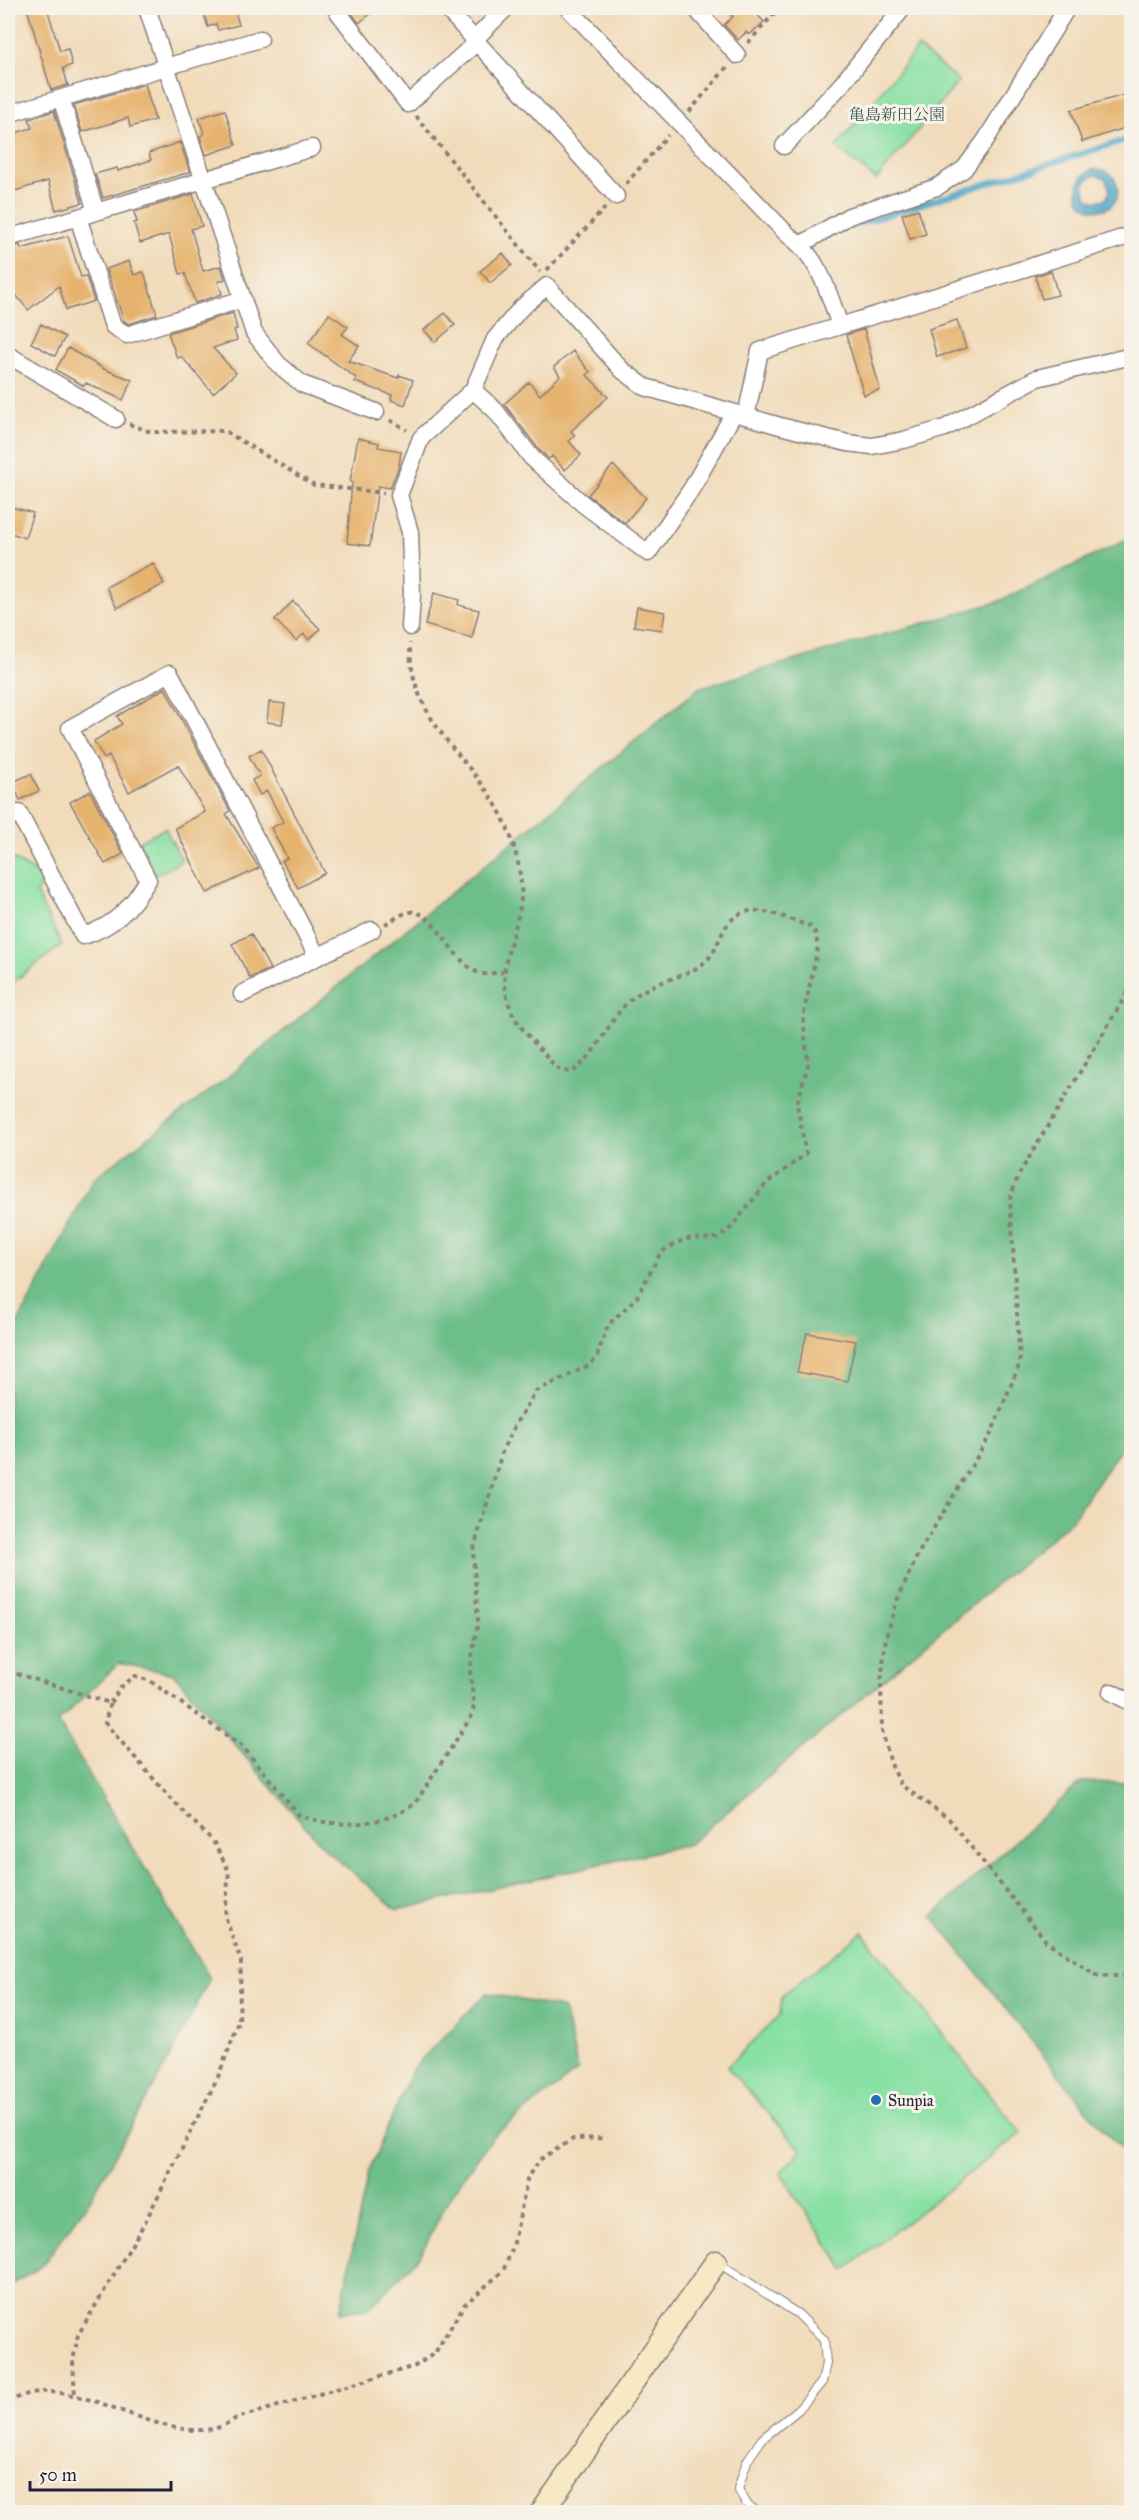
<svg xmlns="http://www.w3.org/2000/svg" width="1139" height="2520" viewBox="0 0 1139 2520" font-family="'IM FELL Great Primer','Noto Serif JP',serif">
<rect width="100%" height="100%" fill="#f7f3e8"/>
<filter id="ink" filterUnits="userSpaceOnUse"><feTurbulence type="fractalNoise" baseFrequency=".0167" numOctaves="2"/><feDisplacementMap in="SourceGraphic" scale="12" xChannelSelector="R" yChannelSelector="G"/><feConvolveMatrix kernelMatrix="1 2 1 2 8 2 1 2 1" color-interpolation-filters="sRGB"/></filter>
<filter id="wash" filterUnits="userSpaceOnUse"><feTurbulence type="fractalNoise" baseFrequency=".008" numOctaves="4" result="noise"/><feDisplacementMap in="SourceGraphic" scale="24" xChannelSelector="R" yChannelSelector="G"/><feGaussianBlur stdDeviation="1.35" result="paint"/><feColorMatrix in="noise" values="0 0 0 0 0 0 0 0 0 0 0 0 0 0 0 0 0 1.4 0 .05"/><feComposite in="paint" operator="in"/></filter>
<g filter="url(#wash)">
<rect width="100%" height="100%" fill="#f1dbba"/>
<path fill="#89e0a4" stroke="#568170" stroke-width="1.5" d="M918,47l41,34 -83,99 -40,-33z
M165,828l17,33 -27,14 -17,-33z
M8,856l36,22 -8,15 26,52 -54,41z
M862,1932l159,201 -176,137 -65,-97 21,-23 -74,-83 53,-52 2,-19z"/>
<path fill="#6ebe8a" stroke="#487062" stroke-width="1.5" d="M1131,538v895l-60,88 -382,323 -292,66 -72,-61 -151,-175 -55,-11 -61,59 152,256 -41,81 -78,139 -50,69 -33,20v-945l86,-164 129,-97 476,-393 298,-86z
M1081,1782l50,1v375l-29,-29 -170,-213z
M487,1993l77,16 14,61 -85,66 -44,62 -29,58 -51,53 -29,3 28,-139 45,-105z"/>
<path fill="#49a5c8" stroke="#366482" stroke-width="1.5" fill-rule="evenodd" d="M1094,169c31,0 31,41 4,41 -27,0 -26,-34 -4,-41zM1097,175l8,3 5,12 -3,8 -12,4 -8,-5 -3,-12 5,-7z"/>
<g fill="none" stroke-linecap="round" stroke-linejoin="round">
<path stroke="#49a5c8" stroke-width="6" d="M839,230l293,-92"/>
</g>
<g id="blocks">
<path fill="#e6b36e" d="M27,8h20l13,43 8,-2 4,16 -9,3 5,17 -17,5z
M202,8h32l5,17 -21,5 -2,-6 -8,3z
M348,8h30l-19,15z
M725,8h26l13,14 -15,13 -3,-3 -8,8 -14,-15 9,-8z
M145,84l10,36 -25,7 -2,-9 -46,14 -8,-27z
M1131,93v33l-49,16 -11,-32z
M225,110l11,35 -30,10 -6,-19 4,-2 -5,-16z
M54,111l28,92 -26,7 -8,-29 -40,12v-58l24,-7 -3,-9z
M180,142l10,30 -87,26 -8,-24 22,-6 1,3 33,-11 -2,-7z
M193,194l9,32 -11,3 12,42 18,-5 4,13 -7,3 4,12 -27,9 -10,-30 -5,1 -11,-40 -29,9 -6,-20 3,-1 -3,-10z
M918,209l8,25 -16,5 -8,-25z
M68,236l12,38 1,3 5,-1 8,25 -28,9 -7,-24 -31,24 -20,-25v-37l12,-3 1,4z
M503,253l9,12 -22,18 -10,-12z
M129,261l5,14 9,-3 2,3 12,40 -28,9 -5,-3 -18,-52z
M1051,271l7,24 -16,4 -7,-23z
M233,313l4,16 -3,1 3,10 -24,8 23,25 -23,20 -31,-36 -5,1 -9,-25z
M445,313l10,12 -20,17 -11,-12z
M329,314l19,13 -6,7 17,12 -11,15 50,17 1,-3 14,5 -8,25 -14,-5 1,-5 -37,-13 1,-4 -48,-35z
M957,320l9,28 -29,9 -8,-28z
M41,324l24,13 -10,19 -24,-13z
M864,329l16,61 -16,5 -18,-60z
M68,348l36,21 28,11 -9,20 -37,-17 -2,3 -28,-16z
M573,351l17,21 -3,3 21,22 -37,34 4,5 -6,5 12,14 -16,15 -13,-14 -3,3 -9,-8 -36,-47 25,-22 11,13 20,-19 -6,-9z
M358,438l21,5 -1,4 23,4 -2,15 -9,22 -12,-2 -8,60 -23,-3 5,-61h-2z
M613,465l33,33 -21,25 -37,-28z
M8,506l25,7 -8,25 -17,-6z
M153,563l11,21 -47,24 -11,-21z
M434,593l25,7 -1,5 21,5 -7,28 -47,-13z
M293,601l27,28 -11,11 -5,-6 -8,7 -21,-21z
M637,607l28,5 -3,18 -28,-4z
M165,688l65,123 -4,3 33,54 -52,25 -32,-65 30,-16 -27,-47 -49,27 -20,-36 -5,3 -10,-18 28,-17 -5,-8z
M269,702l16,2 -3,20 -15,-2z
M261,749l64,124 -27,15 -16,-27 5,-3 -16,-30 12,-6 -16,-31 -7,4 -8,-15 8,-4 -11,-20z
M31,774l8,17 -19,9 -8,-18z
M90,791l33,63 -18,10 -35,-62z
M251,934l19,35 -20,9 -18,-34z
M807,1333l49,8 -9,40 -50,-9z"/>
</g>
</g>
<g filter="url(#ink)">
<use href="#blocks" fill-opacity="0" stroke="#8a7e7a" stroke-width="1.5"/>
<g fill="none" stroke-linecap="round" stroke-linejoin="round">
<g stroke="#8a7e7a" stroke-width="10">
<path id="lane" d="M717,2262l81,52 26,26 2,23 -4,19 -23,27 -37,30 -15,22 -9,28 10,17 11,6"/>
</g>
<g stroke="#8a7e7a" stroke-width="19">
<path id="street" d="M147,8l107,325 24,31 24,20 74,28
M335,8l73,96 70,-63
M446,8l170,188
M568,8l220,227c31,22 40,56 52,91
M695,8l42,47
M475,39l31,-31
M61,98l35,114
M8,114l252,-75
M784,146l57,-61 62,-77
M78,217l35,109 14,9 116,-36
M8,238l304,-90
M802,244l47,-28 88,-29 27,-18 21,-28 82,-133
M8,355l108,64
M734,413l-42,75 -44,65 -65,-49 -51,-46 -37,-48 -22,-20 22,-51 25,-30 27,-23 75,84 23,17 135,39 67,17 25,3 32,-6 41,-12 92,-50 95,-22
M746,416l14,-65 372,-116
M410,627l2,-32 -2,-63 -11,-37 22,-57 52,-48
M8,816l11,-3 64,123c32,-10 48,-28 65,-56l-78,-152 100,-55 147,283
M242,994l130,-64
M1111,1692l21,11"/>
</g>
<g stroke="#8a7e7a" stroke-width="25">
<path id="secondary" d="M542,2512l174,-250"/>
</g>
<path stroke="#8a7e7a" stroke-width="4" stroke-dasharray="4.5 4.5" stroke-linecap="butt" d="M748,43l31,-35
M689,112l38,-45
M416,116l124,156
M626,184l42,-49
M547,270l58,-62
M390,420l17,10
M129,424l22,8 74,-1 89,54 70,8
M385,924c7,-3 17,-11 25,-12 26,-4 44,58 74,62 6,0 13,-2 19,-2
M1132,985l-114,191 -8,23 10,164 -29,71 -73,120 -21,47 -11,36 -5,45 1,49 9,33 10,21 48,34 97,122 50,34 36,2
M8,1671l102,32 -5,20 67,77 41,41 16,30 -4,45 16,45 -2,61 -21,55 -74,147 -66,111 -5,26 2,35
M110,1703l11,-16 14,-11 15,5 93,66 56,68c34,14 89,12 117,-13l55,-85 3,-11 -4,-36 8,-48 -5,-71 30,-102 13,-26 20,-32 54,-26 7,-9 11,-31 29,-28 24,-45 24,-13 32,-1 11,-7 39,-48 39,-29 -9,-50 11,-40 -5,-47 15,-70 -3,-15 -5,-6c-31,-9 -66,-31 -86,4 -6,10 -9,23 -18,31 -20,18 -54,19 -77,40 -22,21 -32,55 -57,71l-12,-2 -7,-6c-12,-15 -31,-32 -40,-50 -21,-46 3,-71 8,-115 2,-19 -5,-49 -12,-67 -27,-72 -100,-102 -99,-189
M8,2403c57,-39 139,37 204,26 8,-1 17,-7 25,-11l178,-52 20,-13 29,-48 39,-34 10,-24 15,-71 13,-17 32,-20 33,-1"/>
<use href="#lane" stroke="#fff" stroke-width="8"/>
<use href="#street" stroke="#fff" stroke-width="16"/>
<use href="#secondary" stroke="#f6e9c3" stroke-width="22"/>
</g>
</g>
<circle fill="#1f6fb2" stroke="#f7f3e8" stroke-width="2" cx="876" cy="2100" r="6"/>
<g text-anchor="middle" stroke-width="6" stroke-linejoin="round" paint-order="stroke">
<g font-size="16" fill="#415b5a" stroke="#f7f3e8">
<text x="897" y="120">亀島新田公園</text>
</g>
<g font-size="16" fill="#22223b" stroke="#f7f3e8" text-anchor="start">
<text x="888" y="2106">Sunpia</text>
</g>
</g>
<rect width="1139" height="2520" fill="none" stroke="#f7f3e8" stroke-width="30"/>
<path d="M30 2481v9h141v-9" fill="none" stroke="#22223b" stroke-width="3"/>
<text x="39" y="2481" font-size="18" fill="#22223b" stroke="#f7f3e8" stroke-width="4.5" paint-order="stroke">50 m</text>
</svg>
